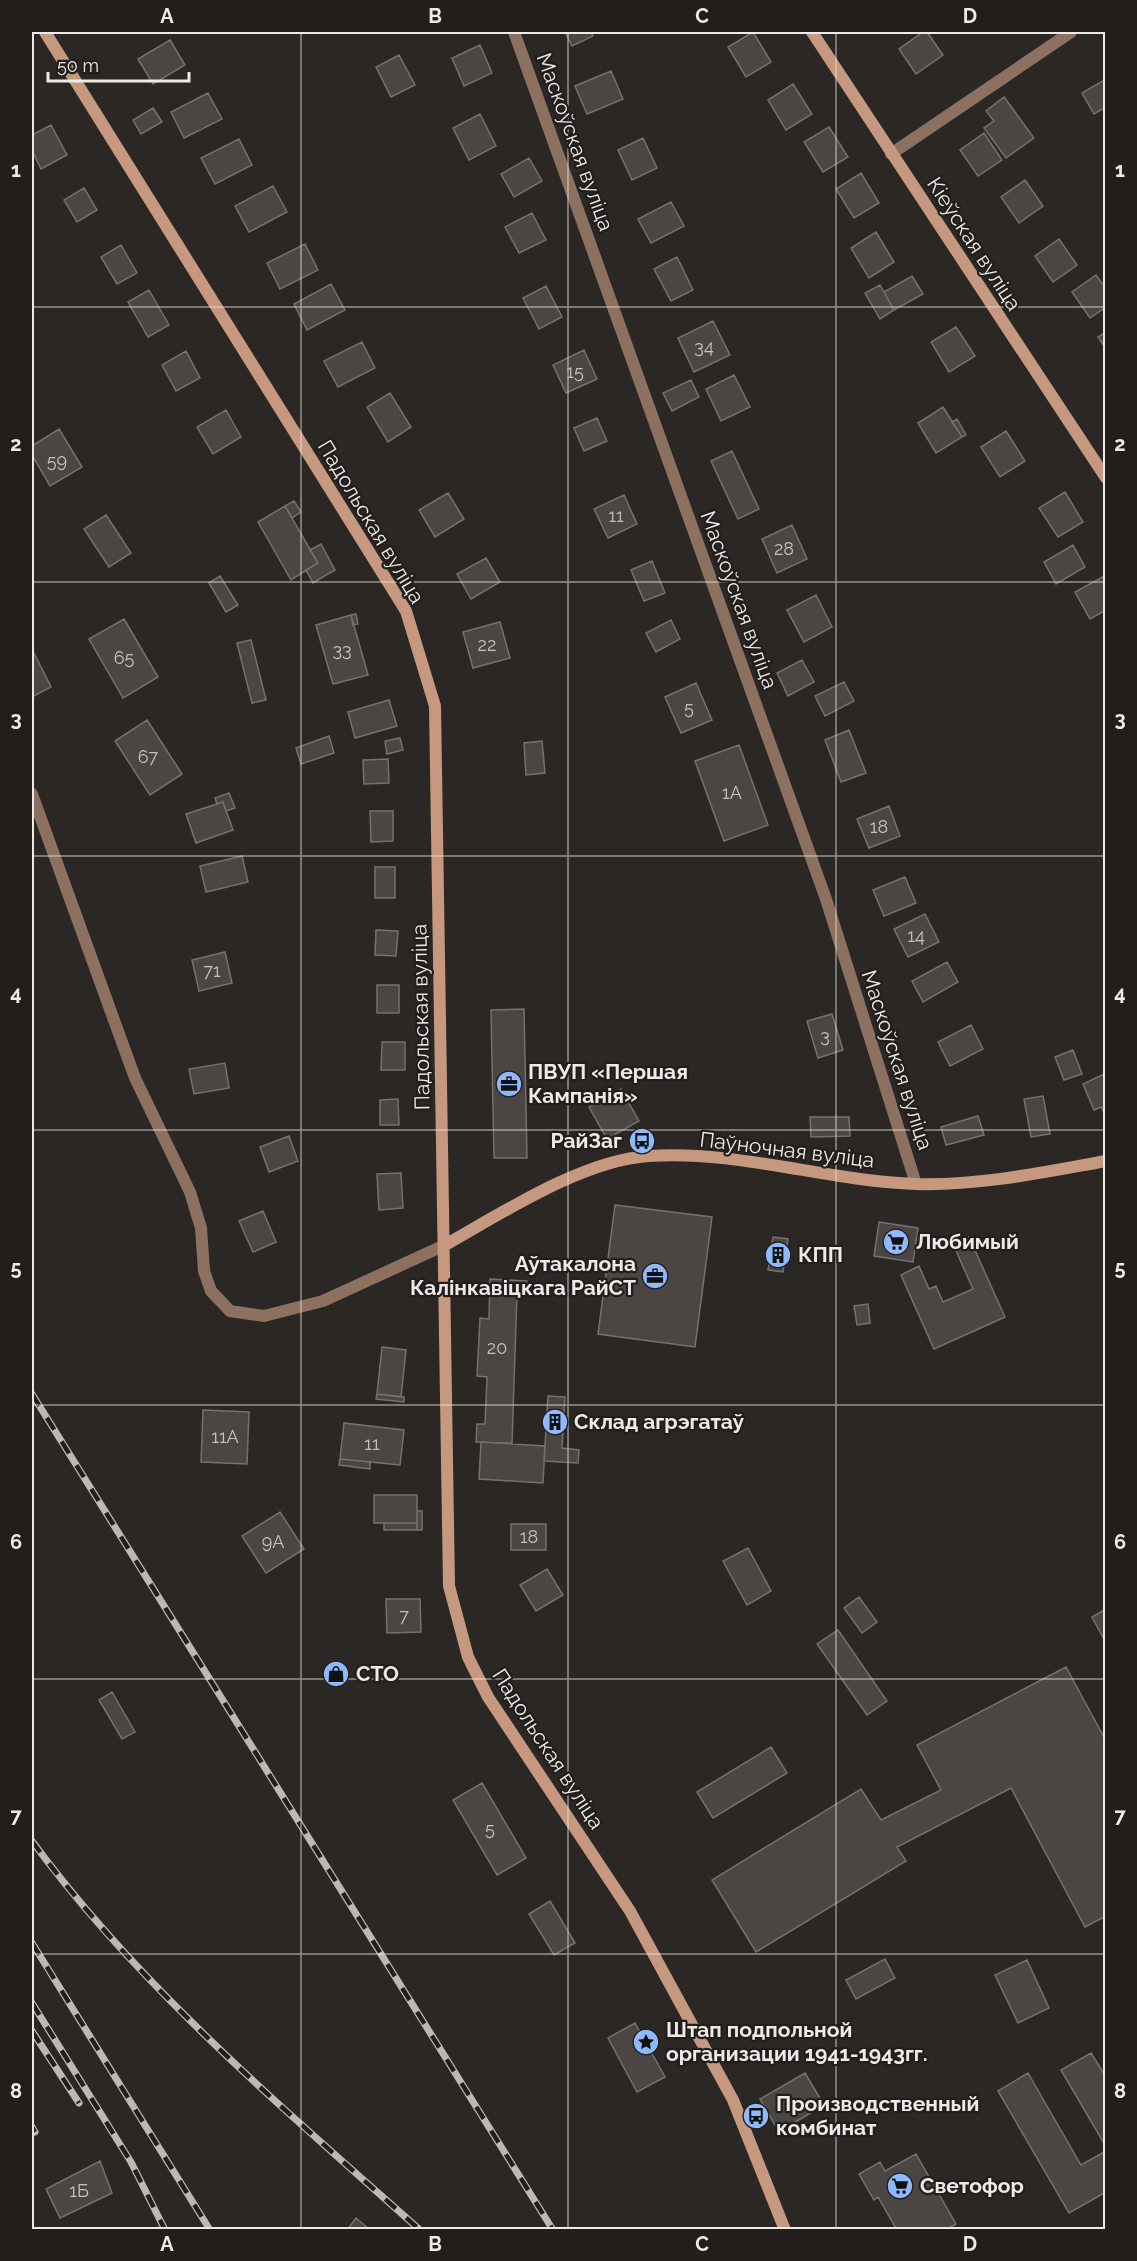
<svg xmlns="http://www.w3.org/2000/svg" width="1137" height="2261" viewBox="0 0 1137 2261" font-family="Raleway,sans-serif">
<rect width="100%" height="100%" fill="#2b2725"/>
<path fill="#4b4644" stroke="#76716f" stroke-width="1.5" d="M565,32h26l2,4 -21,10z
M753,32l18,30 -25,15 -18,-30z
M923,32h4l16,23 -27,19 -17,-25z
M170,40l15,25 -32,19 -15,-25z
M480,45l12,28 -28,13 -12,-28z
M399,55l16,30 -24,12 -15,-30z
M611,71l12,28 -36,15 -12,-28z
M1106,79v28l-12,7 -12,-21z
M793,84l19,30 -26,16 -18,-30z
M208,93l14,26 -38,19 -13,-26z
M1004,97l30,41 -28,20 -22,-30 10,-7 -8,-10z
M153,108l9,14 -21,12 -8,-14z
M480,114l16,32 -27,14 -16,-32z
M51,125l16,30 -26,14 -9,-19v-15z
M829,127l19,30 -25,15 -19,-30z
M984,133l18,27 -24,16 -18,-26z
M643,138l14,30 -25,12 -14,-30z
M239,139l13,26 -37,19 -14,-26z
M529,158l13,23 -28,16 -13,-23z
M861,173l18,30 -25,15 -18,-29z
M1025,180l18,26 -24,17 -18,-26z
M273,186l14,26 -38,20 -14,-26z
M84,188l13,22 -20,12 -13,-22z
M671,202l13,24 -33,17 -13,-24z
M532,213l14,27 -27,13 -14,-26z
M876,232l18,30 -25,16 -18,-30z
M1059,239l18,26 -24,17 -18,-26z
M305,244l13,26 -38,19 -13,-26z
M121,245l16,28 -20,11 -16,-27z
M677,257l16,33 -22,11 -17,-32z
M1096,275l10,14v18l-16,11 -18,-26z
M912,276l11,18 -29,16 -10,-18z
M331,284l14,26 -38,20 -13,-26z
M880,285l14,25 -14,9 -15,-26z
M546,286l16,31 -23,12 -16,-31z
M149,290l20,35 -21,12 -20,-35z
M713,321l17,34 -36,17 -16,-34z
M956,327l19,29 -26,16 -18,-30z
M1106,332v17l-8,-12z
M362,342l13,26 -37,19 -14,-26z
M584,350l13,29 -31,14 -13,-28z
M186,351l14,27 -24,13 -14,-26z
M734,375l16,32 -29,14 -15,-32z
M691,380l8,17 -27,14 -9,-18z
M390,393l21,34 -23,15 -21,-35z
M943,407l19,30 -26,16 -18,-30z
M226,410l15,27 -28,17 -16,-27z
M597,418l10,23 -23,10 -10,-23z
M957,419l9,16 -4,2 -10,-15z
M59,429l23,38 -32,19 -18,-31v-9z
M1006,431l19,30 -25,16 -19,-30z
M732,451l27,58 -21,10 -27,-58z
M1065,492l18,30 -25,15 -19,-29z
M448,493l16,26 -29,18 -16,-27z
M624,495l13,29 -29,14 -14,-29z
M294,501l7,11 -9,6 -7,-12z
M285,506l33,57 -27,17 -33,-58z
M106,515l25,38 -22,14 -25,-38z
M792,525l15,34 -30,14 -15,-34z
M321,544l14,26 -22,13 -7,-13 12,-7 -8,-13z
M1073,545l12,22 -29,17 -12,-22z
M486,558l14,24 -29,17 -14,-25z
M652,561l13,32 -21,8 -13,-31z
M1106,575v35l-16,9 -15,-27z
M220,576l18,29 -12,7 -17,-29z
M816,595l16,32 -28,15 -17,-32z
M356,614l2,10 -5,1 -2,-10z
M351,615l17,60 -35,9 -17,-59z
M124,619l34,58 -35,21 -34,-59z
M671,620l9,19 -24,13 -10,-19z
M500,622l10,36 -37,10 -10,-36z
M251,640l15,60 -14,3 -15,-60z
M32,649l19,38 -19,10z
M802,660l12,22 -26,14 -11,-23z
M844,682l10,19 -29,15 -10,-20z
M696,683l16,37 -31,13 -16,-36z
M389,700l8,26 -42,12 -7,-26z
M147,720l35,54 -32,21 -35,-54z
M849,730l17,43 -25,9 -16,-42z
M329,736l5,17 -33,11 -5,-16z
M400,738l3,12 -16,4 -2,-13z
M542,741l3,32 -19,2 -2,-32z
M739,745l29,80 -44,16 -29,-80z
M388,759l1,24 -25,1 -1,-24z
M229,793l6,15 -9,3 -3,-9 -6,2 -2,-6z
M223,802l10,28 -37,13 -10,-29z
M889,806l11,30 -31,12 -12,-29z
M370,811h23v30l-22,1z
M242,856l6,26 -42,10 -6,-26z
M375,867h20v31h-20z
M905,877l11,26 -32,13 -11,-26z
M925,914l14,28 -31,15 -14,-28z
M376,930l22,1 -2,25 -21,-1z
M225,952l7,31 -33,8 -7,-31z
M947,962l11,20 -35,20 -11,-21z
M377,985h22v28h-22z
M524,1009l3,149h-33l-3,-148z
M832,1014l11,36 -25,8 -11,-37z
M971,1025l12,24 -33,17 -12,-24z
M382,1042h23v28h-24z
M1073,1050l9,24 -18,6 -9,-23z
M225,1063l4,25 -35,6 -5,-25z
M1104,1074l2,4v38l-5,-9 -7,3 -11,-26z
M621,1089l18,32 -32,18 -18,-32z
M1043,1096l7,38 -19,3 -7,-38z
M398,1099l1,26h-19v-25z
M978,1116l6,19 -38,10 -5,-18z
M810,1117h39l1,19 -39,1z
M289,1136l9,25 -29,11 -9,-25z
M401,1173l2,35 -24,2 -2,-36z
M615,1205l97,12 -17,130 -97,-13z
M263,1211l13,31 -23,10 -14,-31z
M879,1222l39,6 -5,34 -39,-6z
M773,1237l15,2 -5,33 -15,-2z
M969,1237l36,80 -71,32 -33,-74 18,-9 10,23 7,-3 7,16 30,-13 -20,-45z
M490,1279l37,2 -1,13h-9l-5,149 -36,-1 1,-18h8l2,-47 -10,-1 3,-58 9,1z
M868,1304l2,19 -13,2 -3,-19z
M382,1347l24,3 -5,47 -24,-3z
M377,1394l27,3v5l-28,-3z
M548,1396l17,1 -3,51 17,2 -1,13 -34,-2z
M203,1410l46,2 -2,52 -46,-2z
M344,1423l60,7 -4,35 -60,-6z
M481,1442l64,4 -2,37 -64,-4z
M340,1459l30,3v7l-31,-4z
M374,1495h43v28h-43z
M417,1511h5v19h-5z
M280,1512l24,37 -38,24 -24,-37z
M384,1523h33v7h-33z
M511,1524h35v26h-35z
M748,1548l23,43 -24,14 -24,-44z
M547,1569l16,26 -27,16 -16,-26z
M859,1597l18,25 -15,11 -18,-25z
M386,1599h34l1,33 -34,1z
M1106,1609v34l-14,-26z
M838,1630l49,71 -20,14 -50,-71z
M1066,1667l40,74v175l-21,11 -74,-139 -114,59 9,14 -150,91 -44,-72 149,-91 20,31 60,-30 -24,-45z
M112,1692l23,40 -13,7 -23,-39z
M771,1747l16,26 -74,45 -16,-26z
M482,1783l44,75 -29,17 -44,-75z
M550,1901l25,42 -21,12 -25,-41z
M885,1959l10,19 -39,21 -10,-19z
M1027,1960l22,48 -31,15 -23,-48z
M635,2023l30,54 -28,15 -29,-54z
M1091,2053l15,24v70l-45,-77z
M805,2073l19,32 -45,27 -19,-33z
M1028,2073l53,92 25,-14v41l-37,21 -71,-122z
M916,2154l40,70 -10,6h-49l-19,-33 -4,3 -15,-26 21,-12 5,9z
M100,2161l12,32 -52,25 -14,-29z
M356,2218l14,12h-23z"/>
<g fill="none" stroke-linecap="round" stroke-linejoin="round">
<path stroke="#8c7060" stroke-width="12" d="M514,32l312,867 90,285
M891,154l180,-122
M32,794l103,284 55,114 11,36 3,43 7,20 19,20 34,5 59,-15 122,-56"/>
<path stroke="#c5987f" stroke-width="12" d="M45,32l361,579 29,95 14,880 19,71 20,40 142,214 103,189 52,130
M812,32l294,446
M445,1245c57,-32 138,-85 204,-89 90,-6 177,25 267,28 63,2 128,-12 190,-23"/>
<g stroke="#bcb8b6" stroke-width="7">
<path id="rail" d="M32,1394l521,836
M32,1841c109,148 251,267 388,389
M32,1943l178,287
M32,2003l99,159 34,68
M32,2031l47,72
M32,2127l3,5"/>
</g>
<use href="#rail" stroke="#221e1c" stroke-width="4.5" stroke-dasharray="14" stroke-linecap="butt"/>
</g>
<path fill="none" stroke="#edeae8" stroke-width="1.5" stroke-opacity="0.55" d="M301,32v2198M568,32v2198M836,32v2198M32,307h1074M32,582h1074M32,856h1074M32,1130h1074M32,1405h1074M32,1679h1074M32,1954h1074"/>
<defs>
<g id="office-disc" transform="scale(1.35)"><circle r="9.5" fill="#8eb9fd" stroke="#221e1c"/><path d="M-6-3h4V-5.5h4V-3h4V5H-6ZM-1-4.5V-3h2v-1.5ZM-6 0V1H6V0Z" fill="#111"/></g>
<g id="bus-disc" transform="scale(1.35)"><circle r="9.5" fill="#8eb9fd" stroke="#221e1c"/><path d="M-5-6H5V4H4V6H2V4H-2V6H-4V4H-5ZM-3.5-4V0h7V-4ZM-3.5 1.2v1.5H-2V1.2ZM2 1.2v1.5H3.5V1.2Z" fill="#111"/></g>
<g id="supermarket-disc" transform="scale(1.35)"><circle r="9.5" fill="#8eb9fd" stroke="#221e1c"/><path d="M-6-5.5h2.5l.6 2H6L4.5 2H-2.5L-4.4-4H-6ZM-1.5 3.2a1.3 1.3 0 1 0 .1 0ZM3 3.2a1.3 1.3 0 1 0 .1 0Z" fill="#111"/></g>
<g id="building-disc" transform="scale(1.35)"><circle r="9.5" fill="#8eb9fd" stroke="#221e1c"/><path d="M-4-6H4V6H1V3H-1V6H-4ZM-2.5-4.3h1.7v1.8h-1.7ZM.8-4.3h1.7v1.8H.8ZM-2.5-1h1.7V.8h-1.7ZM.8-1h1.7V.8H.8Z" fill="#111"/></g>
<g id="shop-disc" transform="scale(1.35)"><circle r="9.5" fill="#8eb9fd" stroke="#221e1c"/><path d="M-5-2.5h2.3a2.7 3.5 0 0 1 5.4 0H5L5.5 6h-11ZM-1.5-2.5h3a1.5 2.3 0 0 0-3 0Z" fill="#111"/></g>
<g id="sight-disc" transform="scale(1.35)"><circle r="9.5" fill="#8eb9fd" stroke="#221e1c"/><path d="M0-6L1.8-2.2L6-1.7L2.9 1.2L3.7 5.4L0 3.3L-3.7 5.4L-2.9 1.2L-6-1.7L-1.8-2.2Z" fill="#111"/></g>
</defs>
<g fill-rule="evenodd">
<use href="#office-disc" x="509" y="1084"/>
<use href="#bus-disc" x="642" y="1141"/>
<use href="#supermarket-disc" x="896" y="1242"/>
<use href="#building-disc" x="778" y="1255"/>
<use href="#office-disc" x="655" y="1276"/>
<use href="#building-disc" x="555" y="1422"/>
<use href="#shop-disc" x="336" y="1674"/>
<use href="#sight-disc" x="646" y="2042"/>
<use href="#bus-disc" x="756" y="2116"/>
<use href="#supermarket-disc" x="900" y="2186"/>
</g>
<g text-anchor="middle" stroke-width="4.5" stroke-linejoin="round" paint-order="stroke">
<g font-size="18" fill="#c4c1bf">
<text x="704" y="353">34</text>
<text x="575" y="378">15</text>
<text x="57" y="467">59</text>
<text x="616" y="522">11</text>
<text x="784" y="555">28</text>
<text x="487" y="651">22</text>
<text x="342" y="656">33</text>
<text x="124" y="664">65</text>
<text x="689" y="714">5</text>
<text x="148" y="763">67</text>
<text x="732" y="799">1А</text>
<text x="879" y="833">18</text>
<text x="916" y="942">14</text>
<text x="212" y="977">71</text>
<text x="825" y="1042">3</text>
<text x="497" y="1354">20</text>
<text x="225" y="1443">11А</text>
<text x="372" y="1450">11</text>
<text x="529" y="1543">18</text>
<text x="273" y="1548">9А</text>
<text x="404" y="1622">7</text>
<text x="490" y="1835">5</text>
<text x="79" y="2197">1Б</text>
</g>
<g font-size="21" fill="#edeae8" stroke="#221e1c">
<text transform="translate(575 142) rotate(70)" y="7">Маскоўская вуліца</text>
<text transform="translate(974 244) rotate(57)" y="7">Кіеўская вуліца</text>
<text transform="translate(371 522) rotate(59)" y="7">Падольская вуліца</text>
<text transform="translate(739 600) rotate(70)" y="7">Маскоўская вуліца</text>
<text transform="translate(421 1017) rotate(-91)" y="7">Падольская вуліца</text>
<text transform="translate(897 1060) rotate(72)" y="7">Маскоўская вуліца</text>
<text transform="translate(787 1150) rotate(7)" y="7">Паўночная вуліца</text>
<text transform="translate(548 1749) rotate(57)" y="7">Падольская вуліца</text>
</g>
<g font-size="21" font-weight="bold" fill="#edeae8" stroke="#221e1c" text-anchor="start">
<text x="528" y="1079">ПВУП «Першая<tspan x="528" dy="24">Кампанія»</tspan></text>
<text x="622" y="1148" text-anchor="end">РайЗаг</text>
<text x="916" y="1249">Любимый</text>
<text x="798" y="1262">КПП</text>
<text x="636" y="1271" text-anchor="end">Аўтакалона<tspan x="636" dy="24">Калінкавіцкага РайСТ</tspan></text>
<text x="574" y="1429">Склад агрэгатаў</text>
<text x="356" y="1681">СТО</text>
<text x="666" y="2037">Штап подпольной<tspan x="666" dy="24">организации 1941-1943гг.</tspan></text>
<text x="776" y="2111">Производственный<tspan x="776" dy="24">комбинат</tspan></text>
<text x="920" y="2193">Светофор</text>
</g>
</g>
<rect width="1137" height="2261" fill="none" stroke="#221e1c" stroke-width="66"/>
<path d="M48 72v9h141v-9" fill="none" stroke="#edeae8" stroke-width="3"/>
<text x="57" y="72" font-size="18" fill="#edeae8" stroke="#221e1c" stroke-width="4.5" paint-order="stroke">50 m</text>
<rect x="33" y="33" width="1071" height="2195" fill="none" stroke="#edeae8" stroke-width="2"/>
<g font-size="20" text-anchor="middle" font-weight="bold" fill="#edeae8">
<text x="167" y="23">A</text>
<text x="435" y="23">B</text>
<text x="702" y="23">C</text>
<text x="970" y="23">D</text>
<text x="16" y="177">1</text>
<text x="1120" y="177">1</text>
<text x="16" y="451">2</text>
<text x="1120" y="451">2</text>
<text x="16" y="726">3</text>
<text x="1120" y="726">3</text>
<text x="16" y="1000">4</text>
<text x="1120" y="1000">4</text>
<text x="16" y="1275">5</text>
<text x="1120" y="1275">5</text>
<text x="16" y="1549">6</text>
<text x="1120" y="1549">6</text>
<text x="16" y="1823">7</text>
<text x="1120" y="1823">7</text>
<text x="16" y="2098">8</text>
<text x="1120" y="2098">8</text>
<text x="167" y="2251">A</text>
<text x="435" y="2251">B</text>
<text x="702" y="2251">C</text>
<text x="970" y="2251">D</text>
</g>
</svg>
